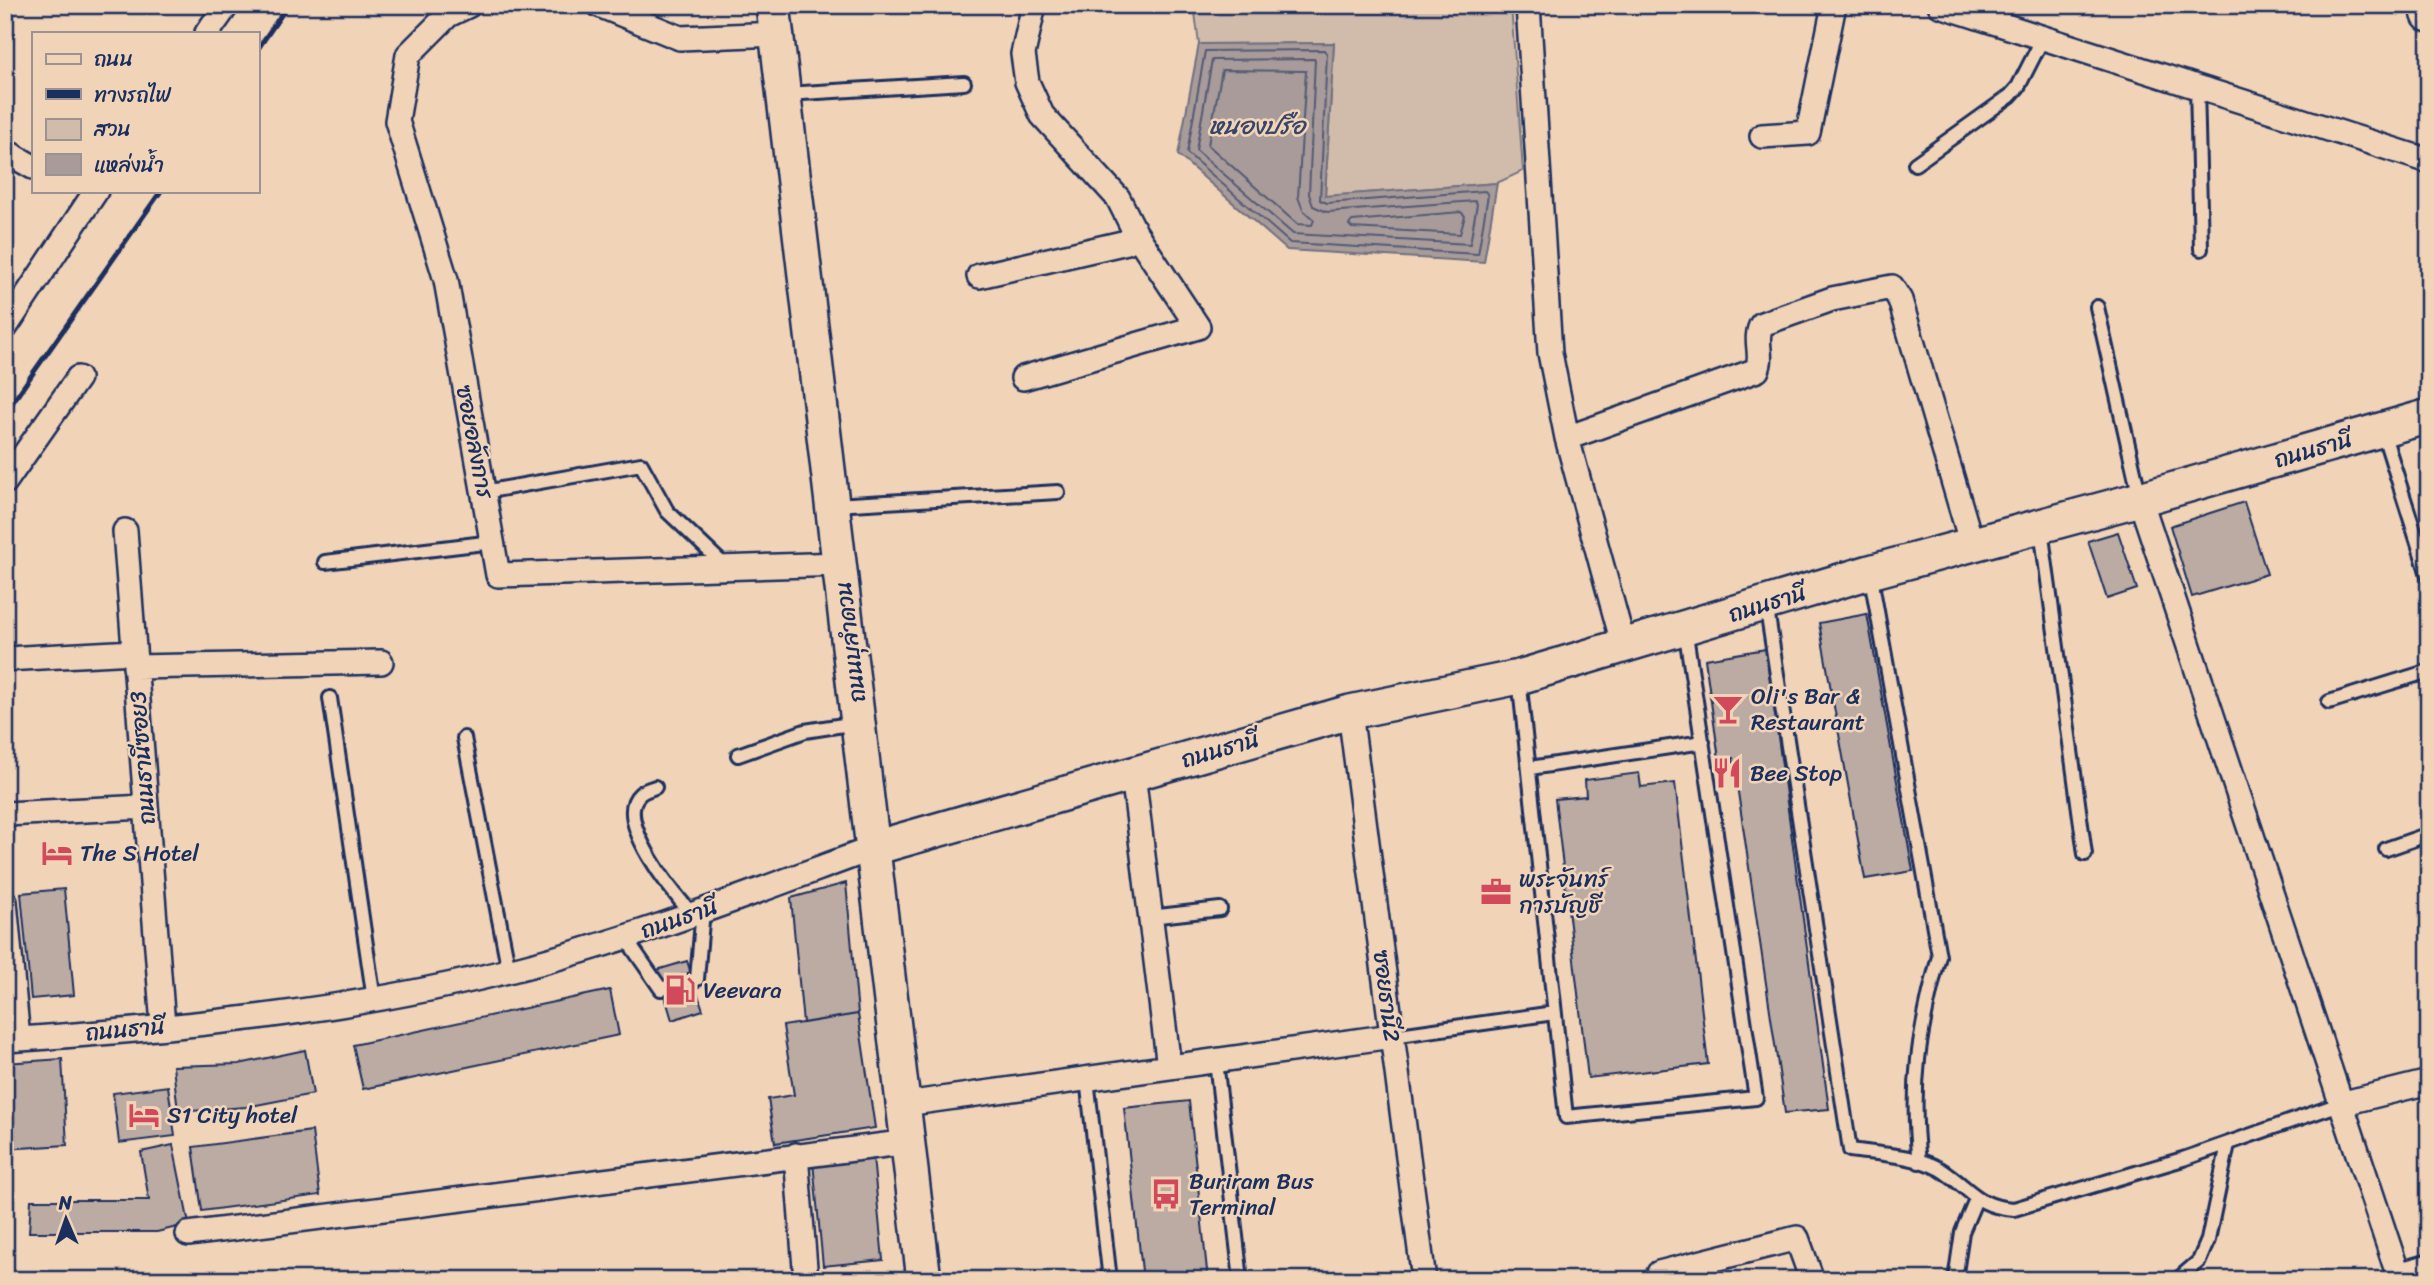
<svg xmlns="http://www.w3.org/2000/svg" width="2434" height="1285" viewBox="0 0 2434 1285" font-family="Sriracha,'Playpen Sans Thai',sans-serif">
<rect width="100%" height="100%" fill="#f1d4b8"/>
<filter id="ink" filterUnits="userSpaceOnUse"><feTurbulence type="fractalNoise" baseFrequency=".0143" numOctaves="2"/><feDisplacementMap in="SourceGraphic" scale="14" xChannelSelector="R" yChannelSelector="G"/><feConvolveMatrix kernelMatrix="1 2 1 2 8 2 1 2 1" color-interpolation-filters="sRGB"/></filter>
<g filter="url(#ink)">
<path fill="#d1bcab" stroke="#767684" stroke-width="2" d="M1194,5h317l12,166 -26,12 -172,13 9,-153 -135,1z"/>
<path fill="#a89b99" stroke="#707081" stroke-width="2" d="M1334,43l-9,153 172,-13 -13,79 -197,-12 -109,-95 21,-111z"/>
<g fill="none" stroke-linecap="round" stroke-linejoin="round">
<path stroke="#535a76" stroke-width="2" d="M1324,50l3,4 -7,146 7,3 158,-12 3,4 -10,59 -188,-11 -103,-90 18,-102z
M1315,59l-6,135 4,12 14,6 148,-11 2,3 -7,40 -177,-10 -97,-84 16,-90z
M1222,70l84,1 -8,126 5,13 11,10 -2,5 -15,-1 -89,-79z
M1461,212l4,4 -5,18 -108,-6 -3,-3 3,-4z"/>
</g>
<path fill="#bcaba2" stroke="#1b2f5e" stroke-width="2" d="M2244,502l23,72 -75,23 -22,-71z
M2118,532l19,57 -30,10 -19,-58z
M1867,614l46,257 -48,8 -46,-256z
M1766,649l63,460 -44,4 -52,-355 -14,1 -14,-100z
M1639,773l2,14 34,-4 33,281 -120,14 -33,-279 31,-3 -1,-16z
M846,883l12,131 -55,9 -12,-125z
M64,889l10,106 -43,4 -10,-106z
M687,961l16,49 -31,10 -15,-50z
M610,990l9,45 -256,54 -10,-44z
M858,1014l17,114 -100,15 -7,-44 26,-4 -11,-69z
M305,1050l8,44 -67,13 -68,5 -5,-46 66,-2z
M62,1059l5,86 -62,4v-86z
M168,1086l7,50 -56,7 -6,-50z
M1189,1101l19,179h-65l-19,-172z
M312,1131l8,64 -118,16 -9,-64z
M173,1145l16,79 -32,8h-128l2,-32h118l-8,-48z
M873,1157l10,103 -60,6 -10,-104z"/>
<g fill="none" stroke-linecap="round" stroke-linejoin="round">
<g stroke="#1b2f5e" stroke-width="18">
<path id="lane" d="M2197,86l4,163
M786,94l178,-11
M1915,164l95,-68 8,-9 25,-49
M2097,307l43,191
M2383,432l46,146
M484,492l157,-28 26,47 59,56
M834,505l224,-13
M2041,529l44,325
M325,562l168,-20
M1870,572l69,384c-20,76 -29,128 -20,206
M1766,603l84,547c28,4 65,5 90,19 29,18 36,38 74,40l169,-50 157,-55
M1519,678l47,439 190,-19 -71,-470
M330,698l44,302
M2329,702l100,-31
M464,738l45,233
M738,755l67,-24 51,-8
M1530,768l173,-26
M655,787c-4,2 -11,3 -15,7 -28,25 35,101 52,120
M2386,849l43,-15
M1150,917l70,-8
M625,937l36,52 36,-10 6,-69
M1392,1036l162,-23
M1216,1061l25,219
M1087,1079l23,201
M1955,1280l7,-48 14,-33
M2177,1280l22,-19 9,-21 20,-96"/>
</g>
<g stroke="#1b2f5e" stroke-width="28">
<path id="street" d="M469,5l-21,10 -40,40 -11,66 49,159 52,295 343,-11
M599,5l81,33 96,-4
M1528,5l22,348 17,85 57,209
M1940,5l489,156
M207,33l20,-28
M1762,136l46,-3 26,-128
M5,151l28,16
M979,276l148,-34 8,-10 -17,-34 -76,-83 -15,-33 -4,-28 11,-49
M5,328l91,-137
M1023,378l175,-51 -63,-95
M1567,438l190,-68c7,-15 -4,-31 5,-46l70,-25 60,-12 8,13 72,245
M5,482l73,-104
M2140,499l260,781
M125,531l38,495
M5,659l129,-7
M135,667l246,-5
M1350,712l74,568
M1133,774l36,293
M5,814l141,-7
M5,902l13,137
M5,1040c167,-11 341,-28 503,-69 125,-31 246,-79 366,-123
M905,1104l487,-68
M2340,1104l89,-22
M796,1155l10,125
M188,1234l721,-92
M2398,1275l31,-9
M1659,1280v-7l138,-35 15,42"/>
</g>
<g stroke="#1b2f5e" stroke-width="38">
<path id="secondary" d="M773,5l151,1275
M2426,5l3,10
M874,848l476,-136 169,-35 351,-105 270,-73 289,-83"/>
</g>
<use href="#lane" stroke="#f1d4b8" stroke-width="12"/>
<use href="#street" stroke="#f1d4b8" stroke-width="23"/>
<use href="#secondary" stroke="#f1d4b8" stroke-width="33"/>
<path stroke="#1b2f5e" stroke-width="5" d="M257,50l31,-45
M5,413l156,-222"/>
</g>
</g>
<defs>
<g id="bar-bare" transform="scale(2.415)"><path d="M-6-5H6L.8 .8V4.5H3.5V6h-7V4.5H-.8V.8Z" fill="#d1495b" stroke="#f1d4b8" stroke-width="2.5" paint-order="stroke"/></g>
<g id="restaurant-bare" transform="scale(2.415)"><path d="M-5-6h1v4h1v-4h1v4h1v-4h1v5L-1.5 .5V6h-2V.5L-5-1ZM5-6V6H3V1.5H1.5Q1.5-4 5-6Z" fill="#d1495b" stroke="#f1d4b8" stroke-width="2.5" paint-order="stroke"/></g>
<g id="hotel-bare" transform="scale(2.415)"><path d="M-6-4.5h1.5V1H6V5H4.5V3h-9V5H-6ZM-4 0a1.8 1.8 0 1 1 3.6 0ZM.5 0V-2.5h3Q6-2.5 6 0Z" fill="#d1495b" stroke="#f1d4b8" stroke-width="2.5" paint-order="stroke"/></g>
<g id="office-bare" transform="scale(2.415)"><path d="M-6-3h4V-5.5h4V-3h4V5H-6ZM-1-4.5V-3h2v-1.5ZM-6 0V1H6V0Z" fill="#d1495b" stroke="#f1d4b8" stroke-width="2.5" paint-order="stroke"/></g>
<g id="fuel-bare" transform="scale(2.415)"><path d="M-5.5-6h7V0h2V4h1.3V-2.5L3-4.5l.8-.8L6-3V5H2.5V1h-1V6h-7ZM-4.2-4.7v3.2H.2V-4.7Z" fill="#d1495b" stroke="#f1d4b8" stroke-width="2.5" paint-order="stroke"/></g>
<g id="bus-bare" transform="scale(2.415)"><path d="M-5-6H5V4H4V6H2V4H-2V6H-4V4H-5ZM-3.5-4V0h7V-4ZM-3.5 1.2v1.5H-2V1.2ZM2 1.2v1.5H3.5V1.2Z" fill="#d1495b" stroke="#f1d4b8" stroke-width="2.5" paint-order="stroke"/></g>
</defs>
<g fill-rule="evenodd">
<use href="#bar-bare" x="1728" y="709"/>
<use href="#restaurant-bare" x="1727" y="773"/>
<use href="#hotel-bare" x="57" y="853"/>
<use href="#office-bare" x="1496" y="892"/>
<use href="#fuel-bare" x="680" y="990"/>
<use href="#hotel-bare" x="144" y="1115"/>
<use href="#bus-bare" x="1166" y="1194"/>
</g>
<g text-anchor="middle" stroke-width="5" stroke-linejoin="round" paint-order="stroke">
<g font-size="23" fill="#1b2f5e" stroke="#f1d4b8">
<text transform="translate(475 442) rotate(79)" y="8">ซอยอลังการ</text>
<text transform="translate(2313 449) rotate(-16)" y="8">ถนนธานี</text>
<text transform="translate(1767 603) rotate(-17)" y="8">ถนนธานี</text>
<text transform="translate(850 642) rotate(-97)" y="8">ถนนบุลำดวน</text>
<text transform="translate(1220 749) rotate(-16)" y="8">ถนนธานี</text>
<text transform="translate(142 758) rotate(-94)" y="8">ถนนธานีซอย3</text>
<text transform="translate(679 918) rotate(-19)" y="8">ถนนธานี</text>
<text transform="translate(1387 996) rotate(83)" y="8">ซอยธานี2</text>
<text transform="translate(125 1029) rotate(-5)" y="8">ถนนธานี</text>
</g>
<g font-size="23" fill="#1b2f5e" stroke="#f1d4b8" text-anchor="start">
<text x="1751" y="704">Oli's Bar &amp;<tspan x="1751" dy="26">Restaurant</tspan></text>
<text x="1750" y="781">Bee Stop</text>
<text x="80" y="861">The S Hotel</text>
<text x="1519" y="887">พระจันทร์<tspan x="1519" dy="26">การบัญชี</tspan></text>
<text x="703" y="998">Veevara</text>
<text x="167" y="1123">S1 City hotel</text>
<text x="1189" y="1189">Buriram Bus<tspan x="1189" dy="26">Terminal</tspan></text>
</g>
<g font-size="24" font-style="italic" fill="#37456a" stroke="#f1d4b8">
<text x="1257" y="134">หนองปรือ</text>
</g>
</g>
<rect width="2434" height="1285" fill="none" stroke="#f1d4b8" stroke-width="28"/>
<rect x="14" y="14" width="2406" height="1257" fill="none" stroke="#1b2f5e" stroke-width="2.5" filter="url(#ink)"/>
<rect x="32" y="32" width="228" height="161" fill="#f1d4b8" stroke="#9b9294" stroke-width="2"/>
<rect x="46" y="54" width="35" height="10" fill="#f1d4b8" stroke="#9b9294" stroke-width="2"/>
<text x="94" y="66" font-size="21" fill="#1b2f5e">ถนน</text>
<rect x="46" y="89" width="35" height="10" fill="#1b2f5e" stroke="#9b9294" stroke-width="2"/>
<text x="94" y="102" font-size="21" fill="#1b2f5e">ทางรถไฟ</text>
<rect x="46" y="119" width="35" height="21" fill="#d1bcab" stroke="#9b9294" stroke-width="2"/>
<text x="94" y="136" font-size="21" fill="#1b2f5e">สวน</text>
<rect x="46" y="154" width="35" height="21" fill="#a89b99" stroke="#9b9294" stroke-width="2"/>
<text x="94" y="172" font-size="21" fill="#1b2f5e">แหล่งน้ำ</text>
<g transform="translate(66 1219) rotate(358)" stroke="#f1d4b8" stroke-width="5" paint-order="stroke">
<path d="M0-5L12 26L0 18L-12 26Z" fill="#1b2f5e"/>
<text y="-10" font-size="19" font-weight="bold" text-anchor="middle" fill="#1b2f5e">N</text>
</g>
</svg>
